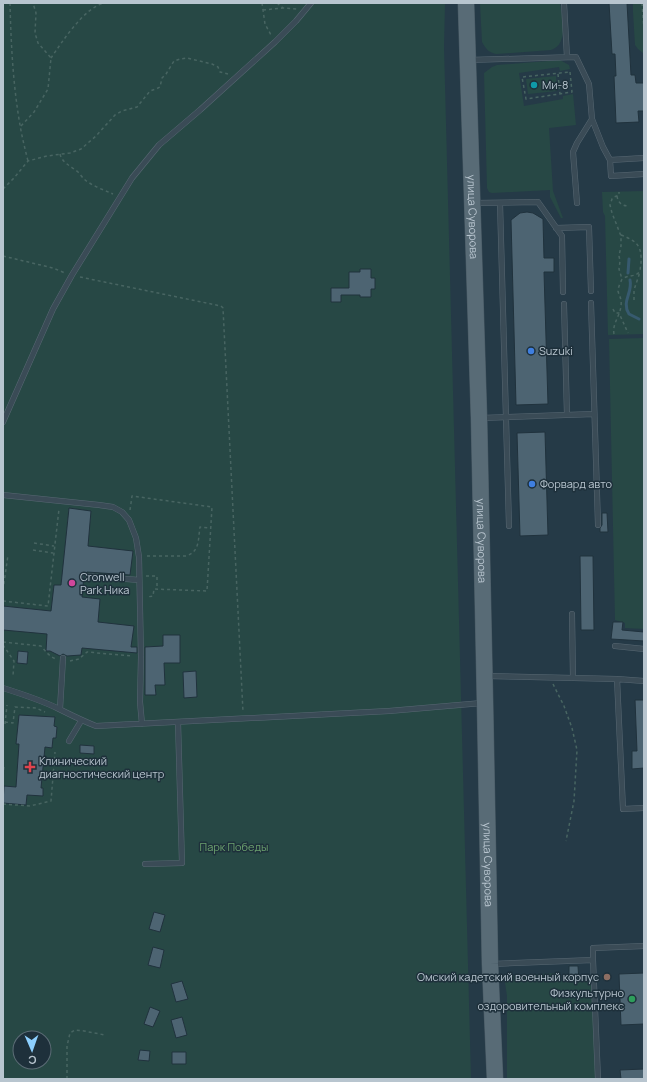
<svg xmlns="http://www.w3.org/2000/svg" width="647" height="1082" viewBox="0 0 647 1082" font-family="Manrope,sans-serif">
<rect width="100%" height="100%" fill="#253a47"/>
<path fill="#274845" fill-rule="evenodd" d="M3,3h442l-1,44 27,1032h-468zM20,1038h24v24h-24z
M480,3h80c2,15 9,41 -9,47l-55,4c-8,-2 -10,-5 -14,-12z
M633,3h11v51l-6,-5 -3,-4 -2,-33z
M560,60l9,5 1,4 -10,2 -1,-4 -40,6 5,33 39,-7v-3l10,-2 3,31 -27,3 4,63 10,27h-2l-11,-21v-7l-58,3 -3,-1 -2,-4 -3,-115 8,-6 5,-2z
M556,76l1,15 -29,3 -2,-15z
M644,191v143l-36,1 -3,-119 -2,-4 -1,-20z
M644,338v291l-19,-1v-5l-10,-3 -6,-281z
M558,973v8l34,-1 4,99h-89v-83l-3,-20z"/>
<g fill="none" stroke-linecap="round" stroke-linejoin="round">
<path stroke="#375a6f" stroke-width="3" d="M628,273l1,-14
M630,280c3,13 -9,21 -1,34l10,5"/>
</g>
<path fill="#4d6472" stroke="#20323d" d="M609,3h18l4,72h4l1,8h8v28h-6l1,11 -23,1 -2,-47h2l-1,-22h-3z
M527,212l6,1 10,6 1,39h10v14h-10l4,132 -32,1 -5,-185 9,-7z
M360,269h11v9h4v11h-4v8h-11v-2h-19v7h-10v-14h18v-16h11z
M545,432l3,103 -28,1 -3,-103z
M69,508l22,3 -3,35 45,5 -3,24 -43,-3 -3,3 -2,22 18,2 -2,23 36,4 -3,21h6v6l-55,-5 -1,7 -14,1 -4,-2 -3,2 -10,-5h-4l1,-17 -44,-4v-24l48,5 3,-26h7z
M602,513h5l1,19h-8v-4l2,-3z
M580,556h13l1,74h-13z
M613,622h10l-1,8 22,2v9l-33,-2z
M163,635h17v28h-16l1,22h-10l1,10h-11v-48l18,-1z
M18,651l10,1 -1,12 -10,-1z
M196,671l1,26 -13,1 -1,-26z
M635,700h9v68l-12,1v-18h5z
M19,715l36,2 -1,9 3,1 -1,11h-3l-1,10 -7,-1 -4,41h2v8l-16,-1 -1,10 -23,-2 1,-17 12,1 3,-43h-3z
M80,745l14,1v8l-14,-1z
M154,912l11,3 -5,17 -11,-3z
M153,947l11,3 -4,18 -12,-3z
M569,966h9l1,16h-10z
M644,973v51l-23,1 -2,-51z
M182,981l6,18 -12,3 -5,-18z
M150,1007l10,4 -7,16 -9,-3z
M182,1017l5,18 -11,3 -5,-18z
M140,1050l10,1 -1,10 -11,-1z
M172,1052h14v12h-14z
M644,1069v10h-23l-1,-9z"/>
<g fill="none" stroke-linecap="round" stroke-linejoin="round">
<g stroke="#586873" stroke-width="6">
<path id="service" d="M564,3l3,54
M469,60l107,-3 13,27 3,35 11,28 7,13 1,16 33,-2
M610,160l34,-2
M474,203l64,-1 24,34 1,56
M500,203l9,323
M577,203l-4,-51 4,-9 15,-24
M556,228l33,-1 2,64
M591,303l7,222
M564,304l3,111
M481,418l113,-4
M3,422l50,-113 19,-34 60,-97 27,-33 41,-35 75,-68 21,-21 15,-18
M3,495l96,10 14,2 9,5 7,8 7,18 3,19 2,100 -1,45 2,22
M88,576l51,4
M572,614l1,64
M615,646l29,3
M486,676l131,3 27,2
M617,679l6,130 21,-1
M3,688c19,6 38,12 56,21 12,6 24,12 37,17l293,-15 93,-8
M60,709l3,-51
M69,741l12,-20
M145,864l37,-1 -4,-141
M593,960l5,119
M492,964l101,-4v-12l51,-2"/>
</g>
<g stroke="#465762" stroke-width="17">
<g id="primary">
<path id="s1" d="M466,3l13,415 6,284 5,262 5,115"/>
</g>
</g>
<path stroke="#486562" stroke-width="1.5" stroke-dasharray="3 3" stroke-linecap="butt" d="M10,3c1,41 3,82 10,122 2,12 5,24 8,36
M262,3l3,21 6,11
M277,3l6,5 14,1
M642,3l2,27
M263,10l20,-2
M51,58c11,-16 34,-52 54,-55
M570,72l2,20 -46,7 -4,-22z
M558,74l2,20
M21,126l13,-14 14,-23 3,-31 -13,-15 -3,-10 1,-20 -3,-10
M60,154c2,9 11,12 18,18 2,2 4,5 6,7 8,7 20,11 29,15
M3,189l11,-11 14,-17 19,-5 23,-3 11,-4 15,-13 19,-21 7,-4 15,-4 13,-16 6,-2 4,-2 2,-9 4,-4 8,-13 6,-2 7,-1 25,6 6,3 2,5 8,2
M617,196c1,7 5,10 12,10
M621,235c16,6 21,11 20,28 -1,3 0,6 -2,9 -3,5 -12,3 -17,7
M3,256l50,12 12,5
M80,277l141,29 2,2 20,404
M634,300v-10l5,-15v-2
M613,309l2,4h4l9,20
M614,334c-2,-10 6,-18 7,-28 1,-8 -2,-10 -3,-15 0,-4 3,-9 4,-12l-3,-10 1,-8 -1,-5 2,-10v-10l-9,-23 -2,-8 2,-6 2,-2 5,-2v-3
M130,510l2,-14 80,11 -5,84 -53,-2 -1,7 -6,1
M34,543l20,3
M33,550l20,3
M147,556h39c14,-4 12,-17 14,-29l10,1
M146,576h11v13
M3,590l5,-35
M3,601l45,5 11,-97
M3,642l38,4c5,6 9,11 15,13
M3,645l11,16 -1,15
M70,661l9,-2 8,-7 46,4
M553,684l11,22 8,22 5,22 -3,51 -8,40
M5,722l8,1 2,-16 21,1 9,4
M5,724l2,-19
M3,776l1,-10
M3,804l27,2 21,-5 4,-49
M67,1079v-33l3,-13 5,-3 9,1 21,4"/>
<use href="#service" stroke="#3a4b56" stroke-width="5"/>
<use href="#primary" stroke="#586b76" stroke-width="16"/>
</g>
<circle fill="#0f9aa8" stroke="#1e303b" stroke-width="1.5" cx="534" cy="85" r="4"/>
<g fill="#3f7fe0" stroke="#1e303b" stroke-width="1.5">
<circle cx="531" cy="351" r="4"/>
<circle cx="532" cy="484" r="4"/>
</g>
<circle fill="#d1479c" stroke="#1e303b" stroke-width="1.5" cx="72" cy="583" r="4"/>
<path fill="#e0444e" stroke="#1e303b" stroke-width="1.5" d="M28 761h4v4h4v4h-4v4h-4v-4h-4v-4h4z"/>
<circle fill="#8d6e63" stroke="#1e303b" stroke-width="1.5" cx="607" cy="977" r="4"/>
<circle fill="#2e9e5b" stroke="#1e303b" stroke-width="1.5" cx="632" cy="999" r="4"/>
<g text-anchor="middle" stroke-width="3" stroke-linejoin="round" paint-order="stroke">
<g font-size="11" fill="#b8c5cf" stroke="#1e303b" text-anchor="start">
<text x="542" y="89">Ми-8</text>
<text x="539" y="355">Suzuki</text>
<text x="540" y="488">Форвард авто</text>
<text x="80" y="581">Cronwell<tspan x="80" dy="13">Park Ника</tspan></text>
<text x="39" y="765">Клинический<tspan x="39" dy="13">диагностический центр</tspan></text>
<text x="599" y="981" text-anchor="end">Омский кадетский военный корпус</text>
<text x="624" y="997" text-anchor="end">Физкультурно<tspan x="624" dy="13">оздоровительный комплекс</tspan></text>
</g>
<g font-size="11" fill="#b8c5cf" stroke="#1e303b">
<text dy="4" stroke="none"><textPath href="#s1" startOffset="214">улица Суворова</textPath></text>
<text dy="4" stroke="none"><textPath href="#s1" startOffset="538">улица Суворова</textPath></text>
<text dy="4" stroke="none"><textPath href="#s1" startOffset="862">улица Суворова</textPath></text>
</g>
<g font-size="11" fill="#6ca26e" stroke="#1e303b">
<text x="234" y="851">Парк Победы</text>
</g>
</g>
<rect width="647" height="1082" fill="none" stroke="#b8c5cf" stroke-width="8"/>
<g transform="translate(32 1050) rotate(178)"><circle r="19" fill="#1e303b" stroke="#5c6c76"/>
<path d="M0-3L7 15L0 10L-7 15Z" fill="#8dd0ff"/>
<text y="-6" font-size="11" font-weight="bold" text-anchor="middle" fill="#b8c5cf">С</text>
</g>
</svg>
